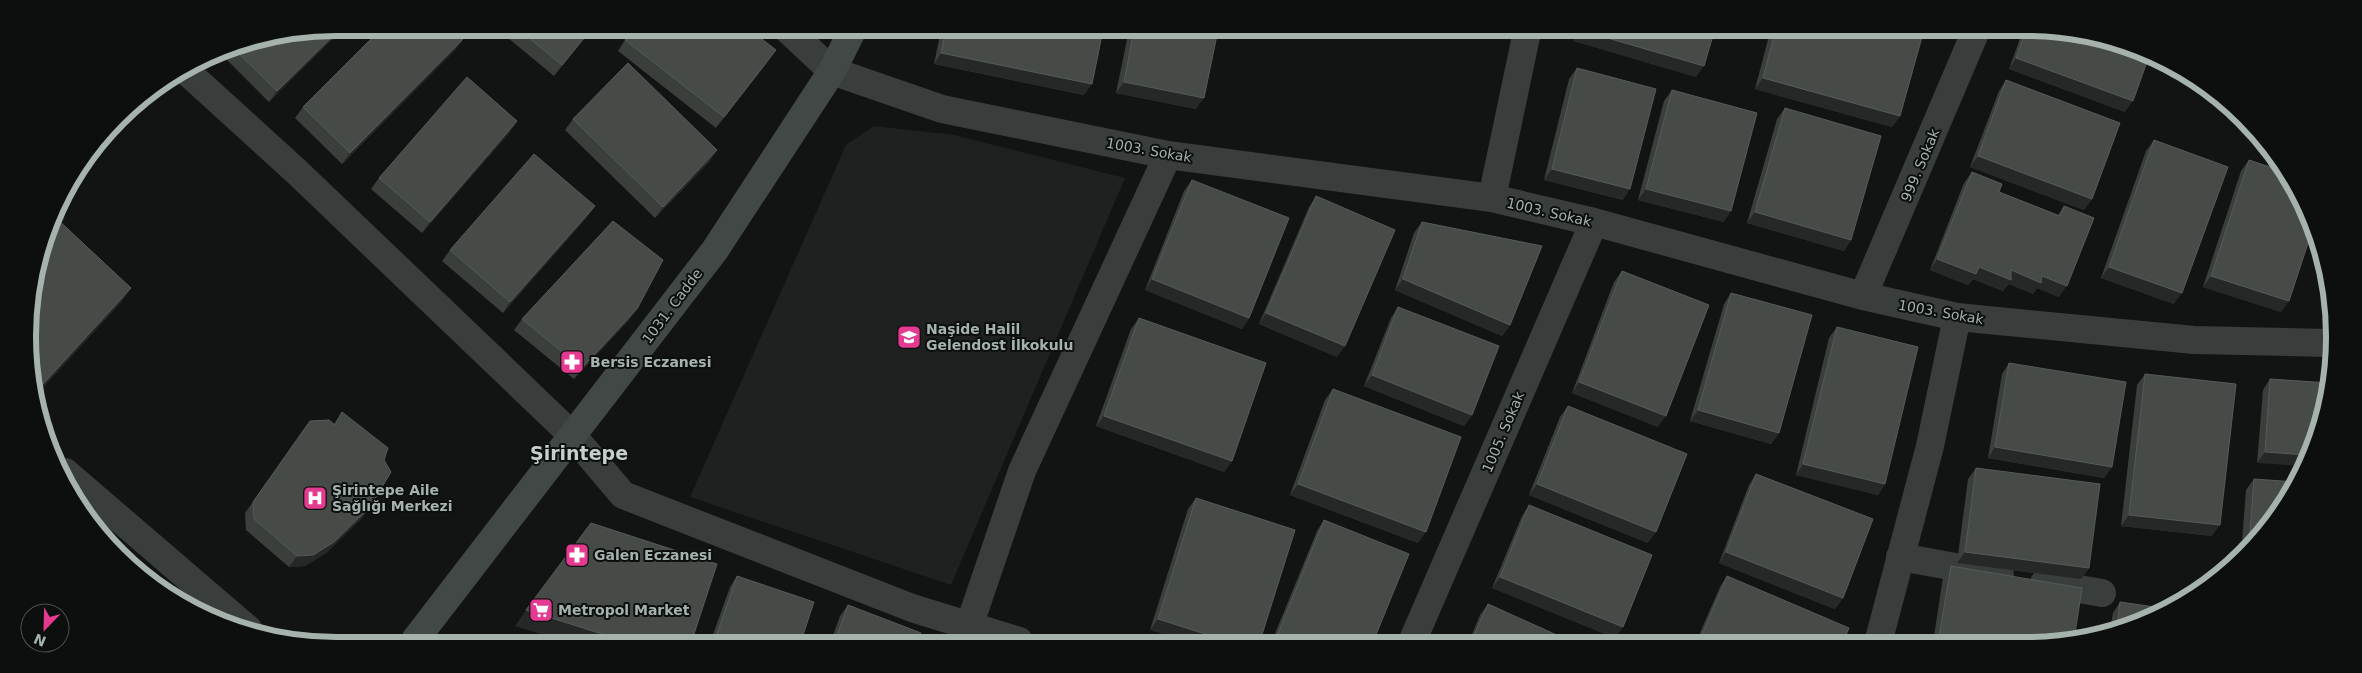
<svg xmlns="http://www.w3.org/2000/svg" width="2362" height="673" viewBox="0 0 2362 673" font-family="'DejaVu Sans',sans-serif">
<rect width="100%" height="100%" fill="#121414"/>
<path fill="#1e2120" d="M874,126l80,9 171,43 -174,407 -261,-88 156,-352z"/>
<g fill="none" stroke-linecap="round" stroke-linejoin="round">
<path stroke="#393d3c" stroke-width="28" d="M787,29l45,42 110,38 226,46 324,43 102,24 269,74 94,21 237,23 135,3
M186,71l111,101 276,264 50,59 289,113 107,33
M1492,198l35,-166
M1863,296l112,-263
M65,472l183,157
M1900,557l100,18
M2044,583l58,10
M964,641l58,-170 146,-316
M1412,642l182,-420
M1878,643l52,-197 27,-129"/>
<path stroke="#424846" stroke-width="28" d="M415,640l300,-390 117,-179 21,-42"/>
</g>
<path fill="#3a3f3c" d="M336,28l-67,74 -51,-51z
M496,28h97l-39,48z
M941,30h162l-19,65 -150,-31z
M1129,30h89l-22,79 -80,-16z
M1577,32h137l-18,45 -122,-36z
M1770,32l137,1 -7,83 -8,11 -137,-38z
M2022,33h64l39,79 -116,-43z
M464,38l-8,11 -114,115 -47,-46 8,-11z
M625,40l143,21 -52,67 -98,-77z
M1577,68l46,132 -79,-20 25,-101z
M2173,69l24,10 12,13 -39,-15z
M2006,80l86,119 -8,11 -114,-43 29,-76z
M1672,90l52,132 -86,-22 26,-99z
M1785,108l66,132 -7,11 -97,-28 30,-104z
M573,119l137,42 -55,57 -90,-88z
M510,132l-88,101 -51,-44 8,-11z
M2154,140l20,164 -73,-26 45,-127z
M2249,160l32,152 -78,-25 38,-116z
M1972,172l27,20 59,23 6,-9 -5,91 -22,-9 -4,6 -24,-10 -6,7 -30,-12 -5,6 -38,-15 34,-87z
M1192,180l57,138 -7,11 -97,-39 39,-99z
M1316,196l21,161 -78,-33 50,-117z
M595,206l-8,11 -84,96 -61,-52 8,-11z
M1422,222l88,103 -8,11 -107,-46 19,-57z
M1622,271l36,156 -86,-34 42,-111z
M1731,293l48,140 -8,11 -81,-23 34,-117z
M122,301l-86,94 -8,-79z
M1398,307l74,108 -8,11 -100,-40 27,-68z
M1139,318l93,143 -8,11 -128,-46 35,-97z
M522,319l107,1 -55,59 -60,-49z
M1837,327l48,157 -7,11 -82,-20 33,-137z
M2009,363l103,104 -8,11 -116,-20 14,-84z
M2145,374l67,162 -91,-10 16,-141z
M2270,379l59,4 -72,80 6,-73z
M1333,389l85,154 -128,-48 35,-95z
M1568,406l80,137 -119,-48 31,-78z
M342,412l42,48 -14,47 -8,11 -36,35 -21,13 -16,1 -43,-37 -1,-17 65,-92 24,3z
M1976,468l113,100 -8,11 -124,-16 11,-84z
M1756,474l87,124 -8,11 -116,-46 30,-78z
M2254,479l39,12 -52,63 5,-64z
M1196,498l99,32 -145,100 38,-121z
M1529,505l86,133 -123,-50 30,-72z
M1324,520l49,122 -101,-1 45,-110z
M1951,566l115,77h-133l10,-66z
M737,576l64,65 -90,-1 19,-53z
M1727,576l116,66h-147l24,-55z
M2120,602l42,12 -52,15 3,-16z
M1488,604l69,38h-88l11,-27z
M848,605l70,36h-87l9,-25z"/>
<path fill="#252827" d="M341,28h3l-75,74 8,-11z
M592,28h1l-39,48 8,-11z
M1581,32h6l117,34 -8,11 -122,-36z
M464,38l-8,11 -114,115 8,-11z
M776,50l-8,11 -52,67 8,-11z
M941,53l151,31 -8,11 -150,-31z
M2016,58l117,43 -8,11 -116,-43z
M2175,70l22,9 12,13 -39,-15z
M1763,78l137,38 -8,11 -137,-38z
M1124,82l80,16 -8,11 -80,-16z
M517,121l-7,11 -88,101 8,-11z
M717,150l-7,11 -55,57 8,-11z
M1978,156l114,43 -8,11 -114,-43z
M1552,169l78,20 -7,11 -79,-20z
M1646,189l85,22 -7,11 -86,-22z
M595,206l-8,11 -84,96 7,-11z
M1755,212l96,28 -7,11 -97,-28z
M1937,259l42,8 32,3 31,6 25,10 -8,11 -22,-9 -4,6 -24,-10 -6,7 -30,-12 -5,6 -38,-15z
M2109,267l73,26 -8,11 -73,-26z
M2211,276l78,25 -8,11 -78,-25z
M1152,279l97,39 -7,11 -97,-39z
M1403,279l107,46 -8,11 -107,-46z
M131,288l-9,13 -86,94 6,-10z
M637,309l-8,11 -55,59 8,-11z
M1266,313l79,33 -8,11 -78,-33z
M1372,375l100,40 -8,11 -100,-40z
M1579,382l87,34 -8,11 -86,-34z
M1698,410l81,23 -8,11 -81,-23z
M1104,416l128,45 -8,11 -128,-46z
M1995,447l117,20 -8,11 -116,-20z
M2265,452l42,3 -5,11 -45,-3z
M1803,464l82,20 -7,11 -82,-20z
M1298,484l128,48 -8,11 -128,-48z
M1537,484l119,48 -8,11 -119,-48z
M370,507l-8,11 -36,35 -21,13 -16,1 8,-11z
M2129,515l91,10 -8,11 -91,-10z
M1726,552l117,46 -8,11 -116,-46z
M1965,552l124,16 -8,11 -124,-16z
M1500,577l123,50 -8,11 -123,-50z
M526,610l95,30h-61l-45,-14z
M1158,619l69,22h-43l-34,-11z"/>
<path fill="#464b48" stroke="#545c58" d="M336,28h5l-64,63 -44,-43z
M382,28h71l11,10 -114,115 -47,-46z
M517,28h75l-30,37z
M634,28l115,1 27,21 -52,67 -99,-77z
M946,30h157l-11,54 -151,-31z
M1134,30h84l-14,68 -80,-16z
M1587,32h127l-10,34z
M1775,32l132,1 15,4 -22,79 -137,-38z
M2025,33h61l62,26 -15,42 -117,-43z
M628,63l89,87 -54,57 -90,-88z
M1577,68l79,21 -26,100 -78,-20z
M467,77l50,44 -87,101 -51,-44z
M2006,80l114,43 -28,76 -114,-43z
M1672,90l85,23 -26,98 -85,-22z
M1785,108l96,28 -30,104 -96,-28z
M2154,140l74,27 -46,126 -73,-26z
M534,154l61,52 -85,96 -60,-52z
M2249,160l36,12 26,62 -22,67 -78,-25z
M1972,172l30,12 -3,8 61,24 4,-10 30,12 -27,68 -25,-10 -1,7 -30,-13v10l-32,-13 -3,7 -39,-15z
M1192,180l97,38 -40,100 -97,-39z
M1316,196l79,34 -50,116 -79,-33z
M55,217l76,71 -89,97 -8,-7 -6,-62z
M613,221l50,39 -26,49 -55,59 -60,-49z
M1422,222l120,24 -32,79 -107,-46z
M1622,271l87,34 -43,111 -87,-34z
M1731,293l81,22 -33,118 -81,-23z
M1398,307l101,39 -27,69 -100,-40z
M1139,318l127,45 -34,98 -128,-45z
M1837,327l81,20 -33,137 -82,-20z
M2009,363l117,19 -14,85 -117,-20z
M2145,374l91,10 -16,141 -91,-10z
M2270,379l59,4v13l-22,59 -42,-3z
M1333,389l128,48 -35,95 -128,-48z
M1568,406l119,48 -31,78 -119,-48z
M342,412l46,36 -4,12 7,12 -21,35 -36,35 -21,13 -16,1 -43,-37 -1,-17 57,-81 19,-1 6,5z
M1976,468l124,16 -11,84 -124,-16z
M1756,474l117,45 -30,79 -117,-46z
M2254,479l42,3 -3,9 -44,54z
M1196,498l99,32 -35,111h-33l-69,-22z
M1529,505l123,50 -29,72 -123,-50z
M1324,520l85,34 -36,88 -98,-1z
M591,523l126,41 -25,76h-71l-95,-30z
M1951,566l131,22 -8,52 -8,3h-128z
M737,576l77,26 -13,39 -86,-1z
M1727,576l122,52 -6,14h-144z
M2120,602l49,7 -7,5 -45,13z
M1488,604l71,32 -2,6h-86z
M848,605l73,28 -3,8h-83z"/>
<defs>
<g id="school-square" transform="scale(1.25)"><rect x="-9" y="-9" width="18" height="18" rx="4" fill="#e43a90" stroke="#0d0f0f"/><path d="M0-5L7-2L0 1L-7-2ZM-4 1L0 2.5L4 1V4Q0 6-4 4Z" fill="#fff"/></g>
<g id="pharmacy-square" transform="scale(1.25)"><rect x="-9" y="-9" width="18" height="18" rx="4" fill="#e43a90" stroke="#0d0f0f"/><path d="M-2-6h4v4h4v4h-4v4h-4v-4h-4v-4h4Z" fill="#fff"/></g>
<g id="hospital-square" transform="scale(1.25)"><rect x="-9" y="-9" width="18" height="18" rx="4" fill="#e43a90" stroke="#0d0f0f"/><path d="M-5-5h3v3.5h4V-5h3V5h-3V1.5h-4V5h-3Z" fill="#fff"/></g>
<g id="supermarket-square" transform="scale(1.25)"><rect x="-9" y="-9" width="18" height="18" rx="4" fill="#e43a90" stroke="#0d0f0f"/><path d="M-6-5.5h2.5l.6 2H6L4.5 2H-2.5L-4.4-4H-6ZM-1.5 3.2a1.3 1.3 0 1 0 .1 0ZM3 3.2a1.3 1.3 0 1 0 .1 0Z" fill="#fff"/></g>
</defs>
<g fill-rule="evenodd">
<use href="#school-square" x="909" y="337"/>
<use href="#pharmacy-square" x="572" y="362"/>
<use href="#hospital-square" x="315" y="498"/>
<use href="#pharmacy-square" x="577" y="555"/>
<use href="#supermarket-square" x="541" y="610"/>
</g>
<g text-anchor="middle" stroke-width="4" stroke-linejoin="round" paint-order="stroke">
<g font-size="14" fill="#a5b3ac" stroke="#0d0f0f">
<text transform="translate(1149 150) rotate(10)" y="5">1003. Sokak</text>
<text transform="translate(1920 165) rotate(-67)" y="5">999. Sokak</text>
<text transform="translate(1549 212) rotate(13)" y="5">1003. Sokak</text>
<text transform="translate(672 306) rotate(-53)" y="5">1031. Cadde</text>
<text transform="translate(1941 312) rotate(10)" y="5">1003. Sokak</text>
<text transform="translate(1503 432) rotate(-67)" y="5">1005. Sokak</text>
</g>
<g font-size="14" font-weight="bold" fill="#a5b3ac" stroke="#0d0f0f" text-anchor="start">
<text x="926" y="334">Naşide Halil<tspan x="926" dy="16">Gelendost İlkokulu</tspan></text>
<text x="590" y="367">Bersis Eczanesi</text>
<text x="332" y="495">Şirintepe Aile<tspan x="332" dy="16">Sağlığı Merkezi</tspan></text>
<text x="594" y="560">Galen Eczanesi</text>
<text x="558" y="615">Metropol Market</text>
</g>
<g font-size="19" font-weight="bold" fill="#c5d0cb" stroke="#0d0f0f">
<text x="579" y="460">Şirintepe</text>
</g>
</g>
<path d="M0 0H2362V673H0ZM336 36H2026A300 300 0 0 1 2326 336V337A300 300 0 0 1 2026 637H336A300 300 0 0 1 36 337V336A300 300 0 0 1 336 36Z" fill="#0d0f0f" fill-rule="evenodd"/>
<path fill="none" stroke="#a5b3ac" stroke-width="6" d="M336 36H2026A300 300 0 0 1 2326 336V337A300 300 0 0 1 2026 637H336A300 300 0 0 1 36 337V336A300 300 0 0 1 336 36Z"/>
<g transform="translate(45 628) rotate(203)"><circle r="24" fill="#0d0f0f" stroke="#4a514e"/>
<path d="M0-4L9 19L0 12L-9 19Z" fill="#e43a90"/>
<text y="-8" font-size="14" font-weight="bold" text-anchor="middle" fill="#a5b3ac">N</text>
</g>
</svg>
